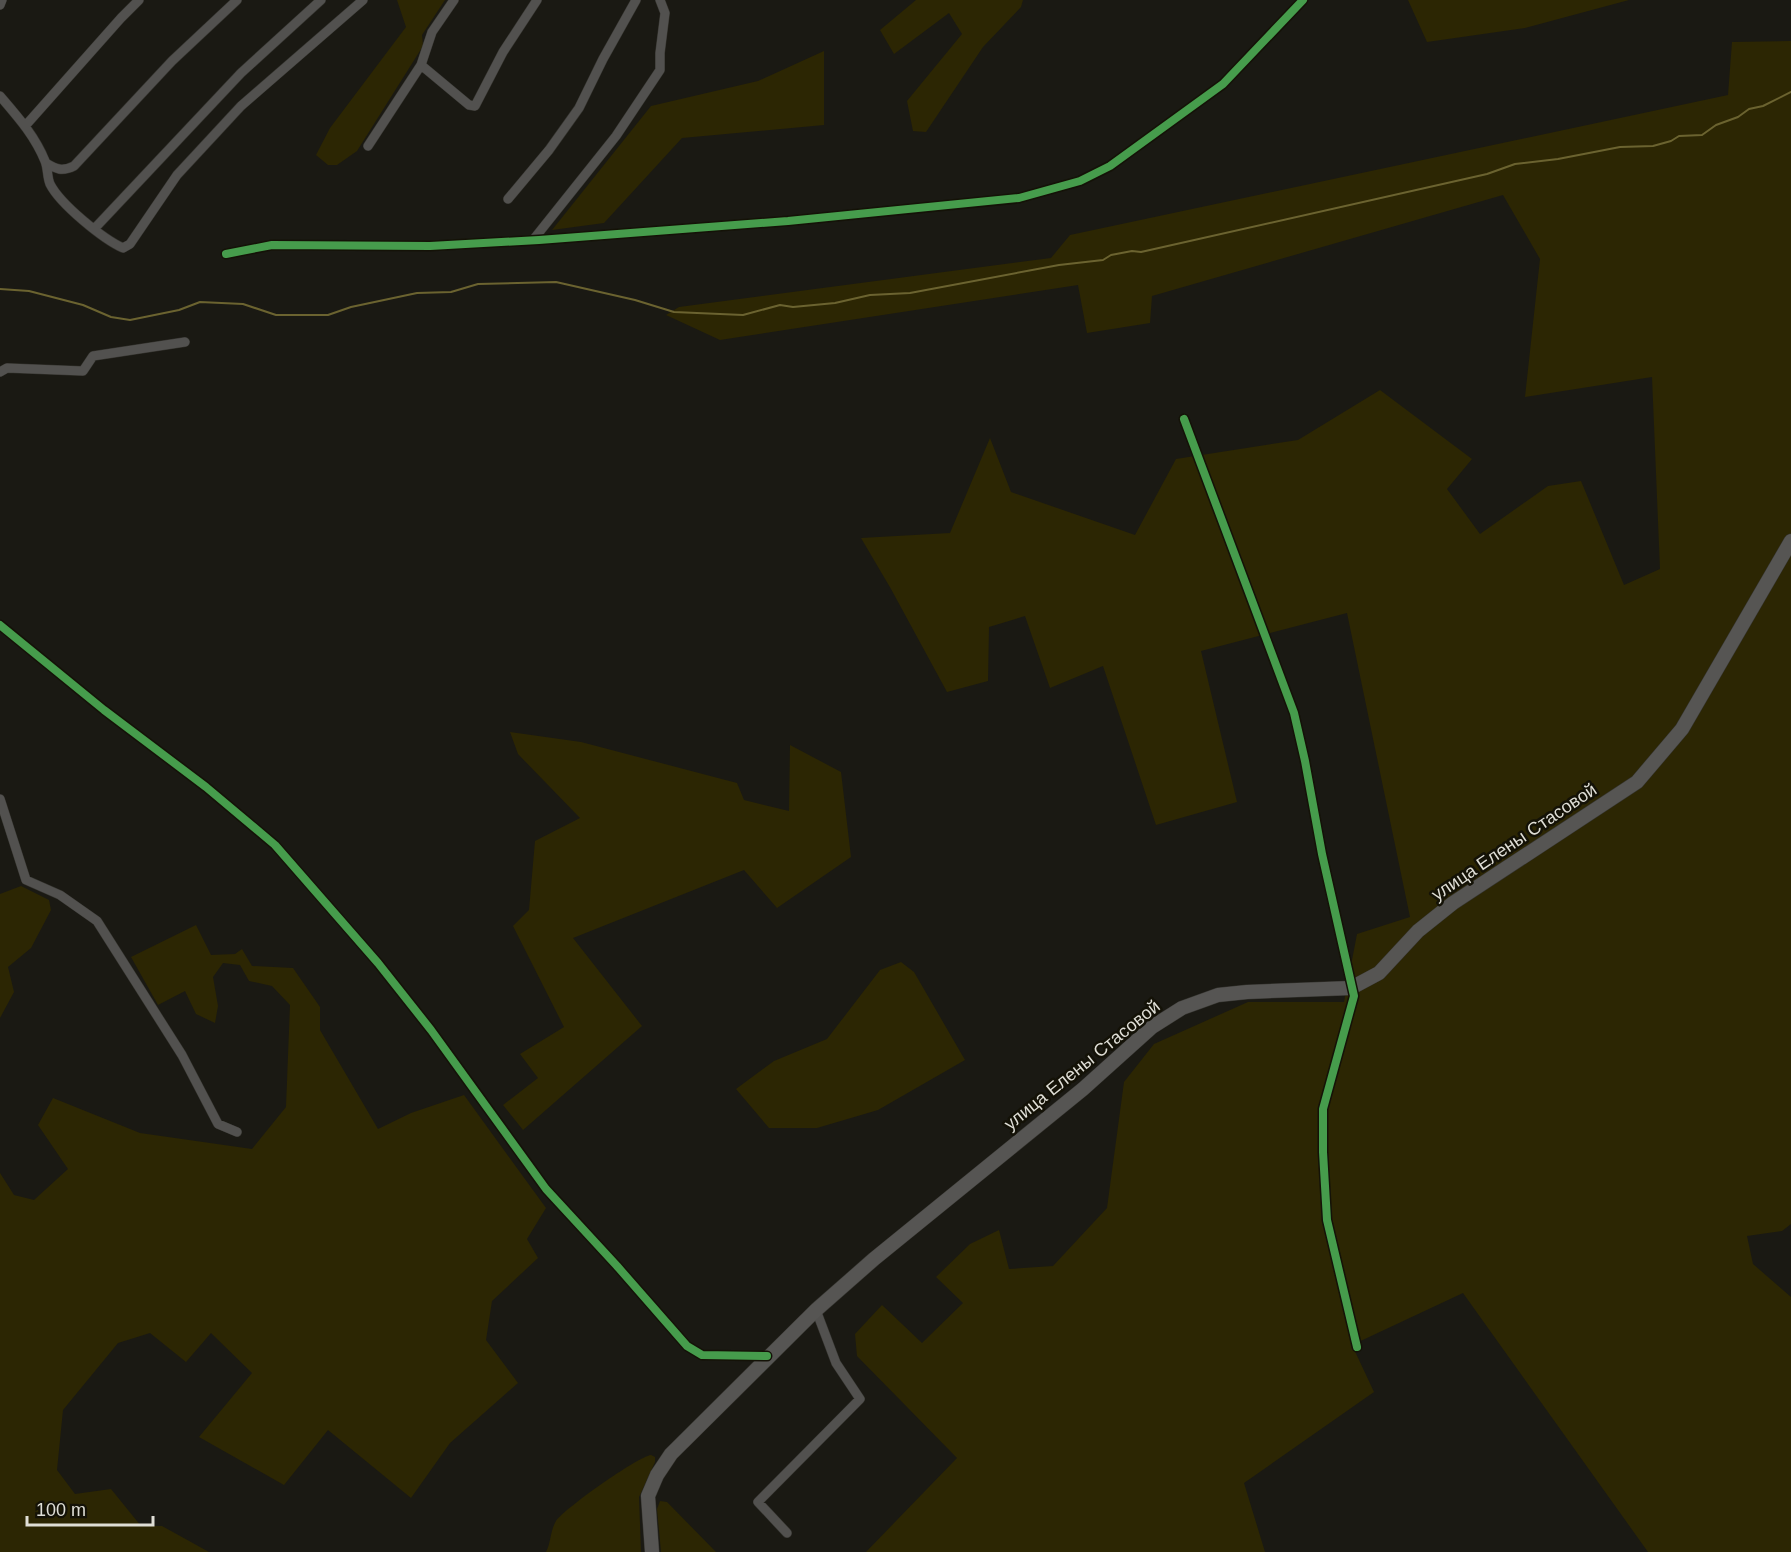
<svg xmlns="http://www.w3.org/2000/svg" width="1791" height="1552" viewBox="0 0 1791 1552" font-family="Helvetica,sans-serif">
<rect width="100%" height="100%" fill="#1a1913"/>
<path fill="#2c2603" d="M397,0h48l-23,35 1,11 -66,105 -20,14h-9l-12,-10 14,-27 76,-101z
M916,0h107l-2,7 -38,40 -57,85 -13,-1 -6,-30 55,-67 -13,-21 -55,41 -14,-24z
M1408,0h221l-104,28 -98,14z
M1791,41v1183l-9,7 -35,5 6,28 38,33v255h-143l-185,-259 -111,52 22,47 -130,91 21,69h-399l91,-94 -100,-102 -2,-22 27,-29 40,38 41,-40 -27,-26 34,-33 29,-14 10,39 44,-3 54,-58 17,-126 30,-38 94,-42h96l13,-68 53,-17 -63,-304 -146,38 36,151 -81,23 -53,-159 -53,22 -25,-72 -36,11 -1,54 -41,11 -56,-103 -30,-51 89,-5 40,-95 21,54 124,43 41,-76 122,-19 82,-50 92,69 -25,30 33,45 68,-48 33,-5 43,104 36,-16 -8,-192 -127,20 15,-138 -37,-64 -351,101 -2,27 -63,10 -9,-48 -358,55 -54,-25 13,-8 372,-49 19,-23 658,-140 4,-53z
M824,51v74l-142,13 -78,85 -52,7 99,-124 107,-25z
M510,732l71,10 156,41 7,17 45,11 1,-66 51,27 10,85 -74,51 -33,-38 -171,68 69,88 -119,104 -20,-25 35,-27 -18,-24 44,-27 -51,-101 16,-16 6,-69 45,-23 -62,-64z
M21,886l28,14 2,10 -20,38 -23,19 6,25 -14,26v-124z
M196,925l15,30 24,-1 7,-5 10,17 41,2 27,39v23l58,99 33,-16 53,-18 82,113 -19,31 11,19 -46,43 -6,39 32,43 -68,60 -39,55 -83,-68 -44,55 -85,-48 53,-64 -41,-40 -25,29 -36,-29 -32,10 -55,67 -6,60 18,24 36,-5 30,37h21l47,26h-209v-379l14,22 20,5 34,-31 -30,-44 15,-27 87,35 112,16 34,-42 4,-102 -18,-19 -23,-5 -9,-16 -17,-2 -10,14 5,29 -3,17 -19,-9 -11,-23 -27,14 -27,-48z
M901,962l13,10 51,88 -87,50 -61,18h-48l-33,-39 38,-28 53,-22 53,-69z
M651,1455l4,2v5l-16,35 2,55h-95c5,-9 4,-21 10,-31 8,-12 81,-64 95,-66z
M660,1501l7,1 49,50h-55l-4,-43z"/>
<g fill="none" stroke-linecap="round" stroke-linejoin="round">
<path stroke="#6b6330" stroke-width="2" d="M0,289l29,2 54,14 28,12 19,3 49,-10 21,-8 43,2 33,11h52l23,-8 66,-14 34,-1 27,-8 78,-2 79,18 39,12 69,3 37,-10 13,2 42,-4 35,-8 40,-2 149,-28 44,-5 8,-5 21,-4 9,1 346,-78 28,-10 43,-5 62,-12 33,-1 18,-5 8,-5 23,-1 14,-10 22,-8 11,-8 14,-3 28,-14"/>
<g stroke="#35342f" stroke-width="10">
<path id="minor" d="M0,5l2,-5
M421,65l48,40 6,1 28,-54 34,-52
M0,96c18,21 35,40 45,65 3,7 2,16 5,23 10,20 53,55 73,64l7,-4 47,-69 64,-69 122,-106
M26,125l95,-107 18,-18
M368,146l53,-81 11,-33 22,-32
M46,163c10,6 16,9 28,3l98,-105 65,-61
M508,199l41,-49 30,-42 24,-49 33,-59
M95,228l146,-155 80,-73
M533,240l83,-104 44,-66v-17l5,-40 -5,-13
M226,254l46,-9 158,1 109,-6 249,-19 231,-23 61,-17 30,-15 113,-82 80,-84
M0,372l7,-4 76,3 10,-15 92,-14
M1184,419l110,294 11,48 17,93 32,142 -31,113v43l4,68 30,127
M0,625l104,85 102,77 69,58 103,118 53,67 115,159 71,77 70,80 15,9 65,1
M0,799l26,81 34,15 37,26 85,134 36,69 19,8
M787,1533l-29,-31 102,-103 -24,-36 -20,-53"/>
</g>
<g stroke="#35342f" stroke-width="15">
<path id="secondary" d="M652,1552l-4,-56 9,-21 14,-21 145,-144 58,-51 209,-170 69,-62 30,-19 36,-13 29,-3 104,-4 28,-15 39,-42 35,-28 184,-121 45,-53 109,-188"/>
</g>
<use href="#minor" stroke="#52514f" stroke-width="9"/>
<use href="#secondary" stroke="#565553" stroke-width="14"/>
<g stroke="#141207" stroke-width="11">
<path id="cycleway" d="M226,254l46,-9 158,1 109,-6 249,-19 231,-23 61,-17 30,-15 113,-82 80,-84
M1184,419l110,294 11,48 17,93 32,142 -31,113v43l4,68 30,127
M0,625l104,85 102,77 69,58 103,118 53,67 115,159 71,77 70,80 15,9 65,1"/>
</g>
<use href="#cycleway" stroke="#469c4c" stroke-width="8"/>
</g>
<g text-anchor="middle" stroke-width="5" stroke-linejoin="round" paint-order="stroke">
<g font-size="18" fill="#dfded6" stroke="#141207">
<text transform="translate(1514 842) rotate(-34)" y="6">улица Елены Стасовой</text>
<text transform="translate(1082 1065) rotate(-39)" y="6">улица Елены Стасовой</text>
</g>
</g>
<path d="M27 1516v9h126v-9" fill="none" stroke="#dfded6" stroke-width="3"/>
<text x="36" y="1516" font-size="18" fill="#dfded6" stroke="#141207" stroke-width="4.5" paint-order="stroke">100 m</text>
</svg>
